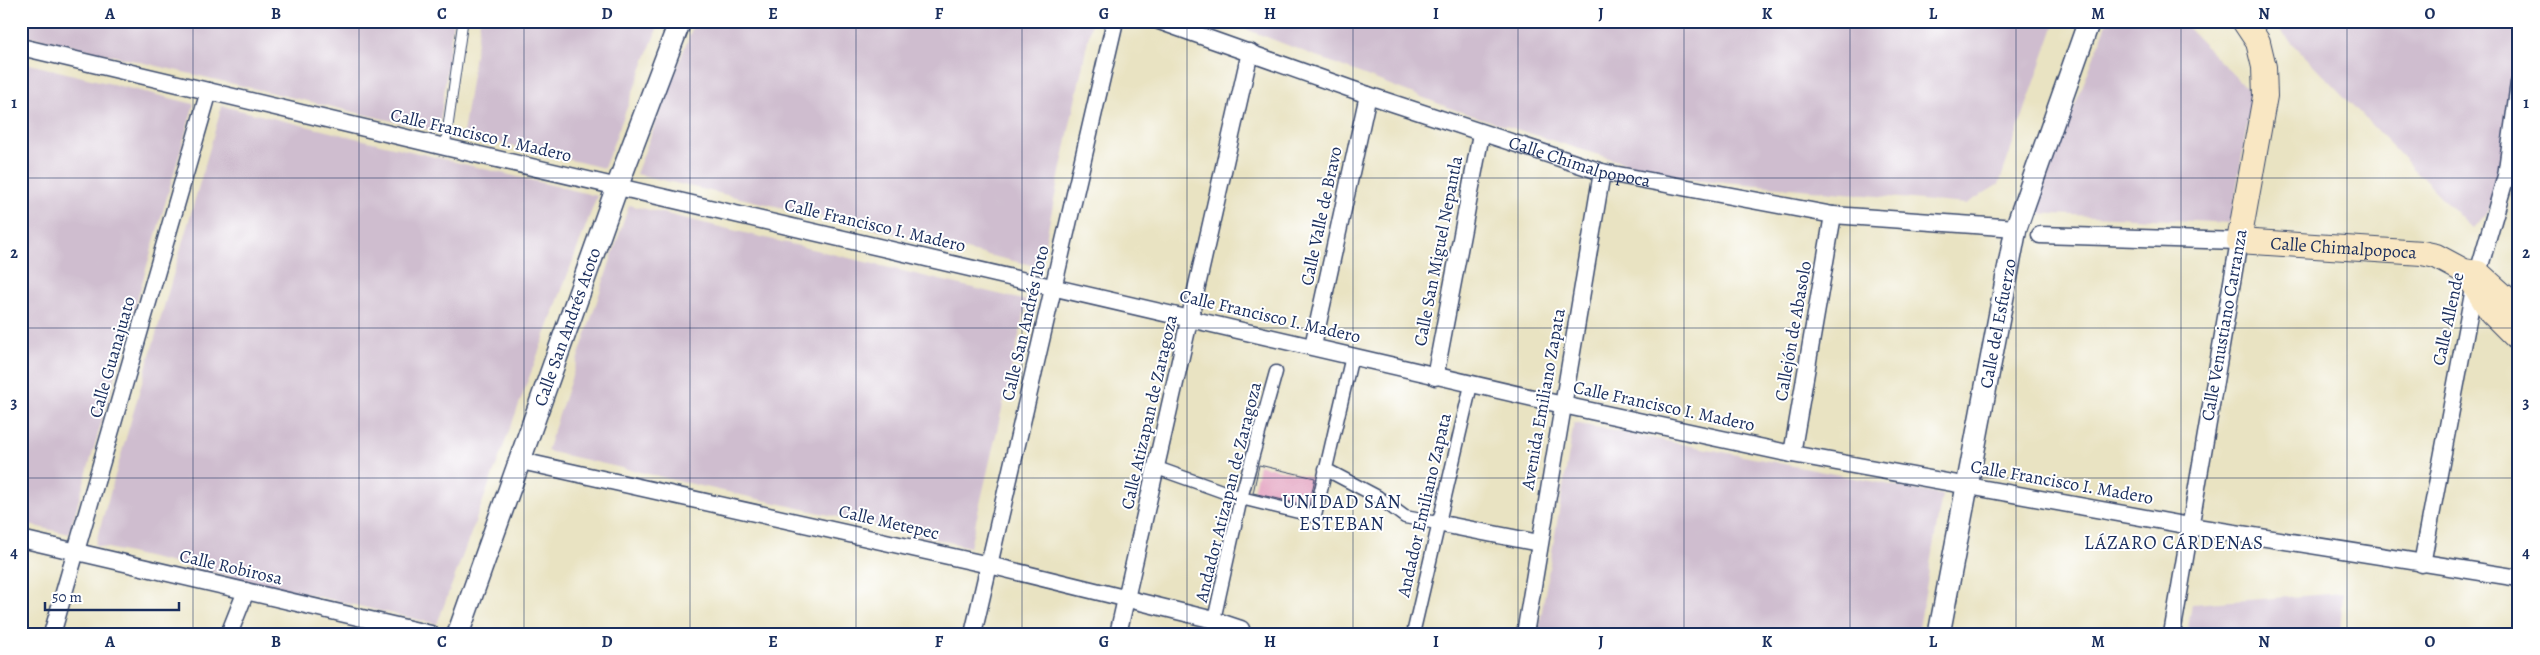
<svg xmlns="http://www.w3.org/2000/svg" width="2540" height="655" viewBox="0 0 2540 655" font-family="Alegreya,serif">
<rect width="100%" height="100%" fill="#fff"/>
<filter id="ink" filterUnits="userSpaceOnUse"><feTurbulence type="fractalNoise" baseFrequency=".02" numOctaves="2"/><feDisplacementMap in="SourceGraphic" scale="10" xChannelSelector="R" yChannelSelector="G"/><feConvolveMatrix kernelMatrix="1 2 1 2 8 2 1 2 1" color-interpolation-filters="sRGB"/></filter>
<filter id="wash" filterUnits="userSpaceOnUse"><feTurbulence type="fractalNoise" baseFrequency=".0096" numOctaves="4" result="noise"/><feDisplacementMap in="SourceGraphic" scale="20" xChannelSelector="R" yChannelSelector="G"/><feGaussianBlur stdDeviation="1.12" result="paint"/><feColorMatrix in="noise" values="0 0 0 0 0 0 0 0 0 0 0 0 0 0 0 0 0 1.4 0 .05"/><feComposite in="paint" operator="in"/></filter>
<g filter="url(#wash)">
<rect width="100%" height="100%" fill="#e9e3c2"/>
<path fill="#cfbdcf" d="M21,21h432l-14,111 -418,-98z
M480,21h180l-56,147 -141,-34z
M695,21h397l-52,246 -404,-93z
M1225,21h831l-57,163 -33,20 -297,-27 -214,-67z
M2108,21h73l71,73 -21,129 -198,-10z
M2271,21h248v22l-16,113 -13,54 -18,19z
M21,62l173,42 -125,430 -48,-11z
M222,106l375,90 -160,428 -342,-79z
M629,205l398,96 -57,246 -423,-96z
M1574,423l368,72 -24,139h-380z
M2343,593l-3,41h-153l5,-30z"/>
<g id="blocks">
<path fill="#e3a2c0" d="M1259,465l56,13 -6,28 -56,-13z"/>
</g>
</g>
<g filter="url(#ink)">
<use href="#blocks" fill-opacity="0" stroke="#3a4a6d" stroke-width="1"/>
<g fill="none" stroke-linecap="round" stroke-linejoin="round">
<g stroke="#3a4a6d" stroke-width="11">
<path id="service" d="M445,147l18,-126"/>
</g>
<g stroke="#3a4a6d" stroke-width="15">
<path id="pedestrian" d="M1157,468l84,30 74,18 37,-160
M1325,469l53,28 27,20 32,6
M1214,620l27,-122 35,-126
M1413,634l58,-249"/>
</g>
<g stroke="#3a4a6d" stroke-width="19">
<g id="minor">
<path id="s1" d="M1159,21l209,74 234,77 231,43 183,13"/>
<path d="M21,47l424,100 1118,258 229,49 398,72 329,52"/>
<path d="M2040,235l199,6 -67,393"/>
<path d="M1313,346l55,-251"/>
<path d="M1435,377l46,-243"/>
<path d="M1792,454l41,-239"/>
<path d="M521,461l468,104 225,55 27,9 -1,5"/>
<path d="M1437,523l102,20"/>
<path d="M21,539l410,95"/>
<path d="M2422,564l53,-281 31,-107 13,-93"/>
<path d="M52,634l157,-543"/>
<path d="M229,634l17,-43"/>
<path d="M973,634l142,-613"/>
<path d="M1118,634l132,-582"/>
<path d="M1525,634l77,-462"/>
</g>
</g>
<g stroke="#3a4a6d" stroke-width="24">
<g id="tertiary">
<path id="s2" d="M458,634l159,-447 63,-166"/>
<path id="s3" d="M1939,634l77,-406 73,-207"/>
</g>
</g>
<g stroke="#3a4a6d" stroke-width="26">
<g id="secondary">
<path id="s4" d="M2244,21l14,21 6,25 1,29 -26,145 183,12 14,3 28,15 14,2 41,37"/>
<path d="M2468,275l24,38 27,27"/>
</g>
</g>
<use href="#service" stroke="#fff" stroke-width="9"/>
<use href="#pedestrian" stroke="#fff" stroke-width="12"/>
<use href="#minor" stroke="#fff" stroke-width="16"/>
<use href="#tertiary" stroke="#fff" stroke-width="21"/>
<use href="#secondary" stroke="#f9e7c3" stroke-width="24"/>
</g>
</g>
<path fill="none" stroke="#1b2f5e" stroke-width="1" stroke-opacity="0.55" d="M193,21v613M359,21v613M524,21v613M690,21v613M856,21v613M1022,21v613M1187,21v613M1353,21v613M1518,21v613M1684,21v613M1850,21v613M2016,21v613M2181,21v613M2347,21v613M21,178h2498M21,328h2498M21,478h2498"/>
<g text-anchor="middle" stroke-width="4" stroke-linejoin="round" paint-order="stroke">
<g font-size="18" fill="#1b2f5e" stroke="#fff">
<text transform="translate(481 135) rotate(13)" y="6">Calle Francisco I. Madero</text>
<text dy="6" stroke="none"><textPath href="#s1" startOffset="444">Calle Chimalpopoca</textPath></text>
<text transform="translate(1321 216) rotate(-78)" y="6">Calle Valle de Bravo</text>
<text transform="translate(875 225) rotate(13)" y="6">Calle Francisco I. Madero</text>
<text dy="6" stroke="none"><textPath href="#s4" startOffset="332">Calle Chimalpopoca</textPath></text>
<text transform="translate(1438 251) rotate(-79)" y="6">Calle San Miguel Nepantla</text>
<text transform="translate(1270 316) rotate(13)" y="6">Calle Francisco I. Madero</text>
<text transform="translate(2448 319) rotate(-78)" y="6">Calle Allende</text>
<text transform="translate(1025 323) rotate(-77)" y="6">Calle San Andrés Toto</text>
<text dy="6" stroke="none"><textPath href="#s3" startOffset="316">Calle del Esfuerzo</textPath></text>
<text transform="translate(2224 325) rotate(-80)" y="6">Calle Venustiano Carranza</text>
<text dy="6" stroke="none"><textPath href="#s2" startOffset="326">Calle San Andrés Atoto</textPath></text>
<text transform="translate(1793 331) rotate(-80)" y="6">Callejón de Abasolo</text>
<text transform="translate(112 357) rotate(-74)" y="6">Calle Guanajuato</text>
<text transform="translate(1543 399) rotate(-80)" y="6">Avenida Emiliano Zapata</text>
<text transform="translate(1664 406) rotate(12)" y="6">Calle Francisco I. Madero</text>
<text transform="translate(1149 412) rotate(-77)" y="6">Calle Atizapan de Zaragoza</text>
<text transform="translate(2062 482) rotate(10)" y="6">Calle Francisco I. Madero</text>
<text transform="translate(1228 492) rotate(-76)" y="6">Andador Atizapan de Zaragoza</text>
<text transform="translate(1424 505) rotate(-77)" y="6">Andador Emiliano Zapata</text>
<text transform="translate(889 522) rotate(13)" y="6">Calle Metepec</text>
<text transform="translate(231 567) rotate(13)" y="6">Calle Robirosa</text>
</g>
<g font-size="19" letter-spacing="1" fill="#1b2f5e" stroke="#fff">
<text x="1342" y="508">UNIDAD SAN<tspan x="1342" dy="22">ESTEBAN</tspan></text>
<text x="2174" y="549">LÁZARO CÁRDENAS</text>
</g>
</g>
<rect width="2540" height="655" fill="none" stroke="#fff" stroke-width="55"/>
<path d="M45 602v8h134v-8" fill="none" stroke="#1b2f5e" stroke-width="2.5"/>
<text x="52" y="602" font-size="15" fill="#1b2f5e" stroke="#ffffff" stroke-width="4" paint-order="stroke">50 m</text>
<rect x="28" y="28" width="2484" height="600" fill="none" stroke="#1b2f5e" stroke-width="2"/>
<g font-size="16" text-anchor="middle" font-weight="bold" fill="#1b2f5e">
<text x="110" y="19">A</text>
<text x="276" y="19">B</text>
<text x="442" y="19">C</text>
<text x="607" y="19">D</text>
<text x="773" y="19">E</text>
<text x="939" y="19">F</text>
<text x="1104" y="19">G</text>
<text x="1270" y="19">H</text>
<text x="1436" y="19">I</text>
<text x="1601" y="19">J</text>
<text x="1767" y="19">K</text>
<text x="1933" y="19">L</text>
<text x="2098" y="19">M</text>
<text x="2264" y="19">N</text>
<text x="2430" y="19">O</text>
<text x="14" y="108">1</text>
<text x="2526" y="108">1</text>
<text x="14" y="258">2</text>
<text x="2526" y="258">2</text>
<text x="14" y="408">3</text>
<text x="2526" y="408">3</text>
<text x="14" y="558">4</text>
<text x="2526" y="558">4</text>
<text x="110" y="647">A</text>
<text x="276" y="647">B</text>
<text x="442" y="647">C</text>
<text x="607" y="647">D</text>
<text x="773" y="647">E</text>
<text x="939" y="647">F</text>
<text x="1104" y="647">G</text>
<text x="1270" y="647">H</text>
<text x="1436" y="647">I</text>
<text x="1601" y="647">J</text>
<text x="1767" y="647">K</text>
<text x="1933" y="647">L</text>
<text x="2098" y="647">M</text>
<text x="2264" y="647">N</text>
<text x="2430" y="647">O</text>
</g>
</svg>
